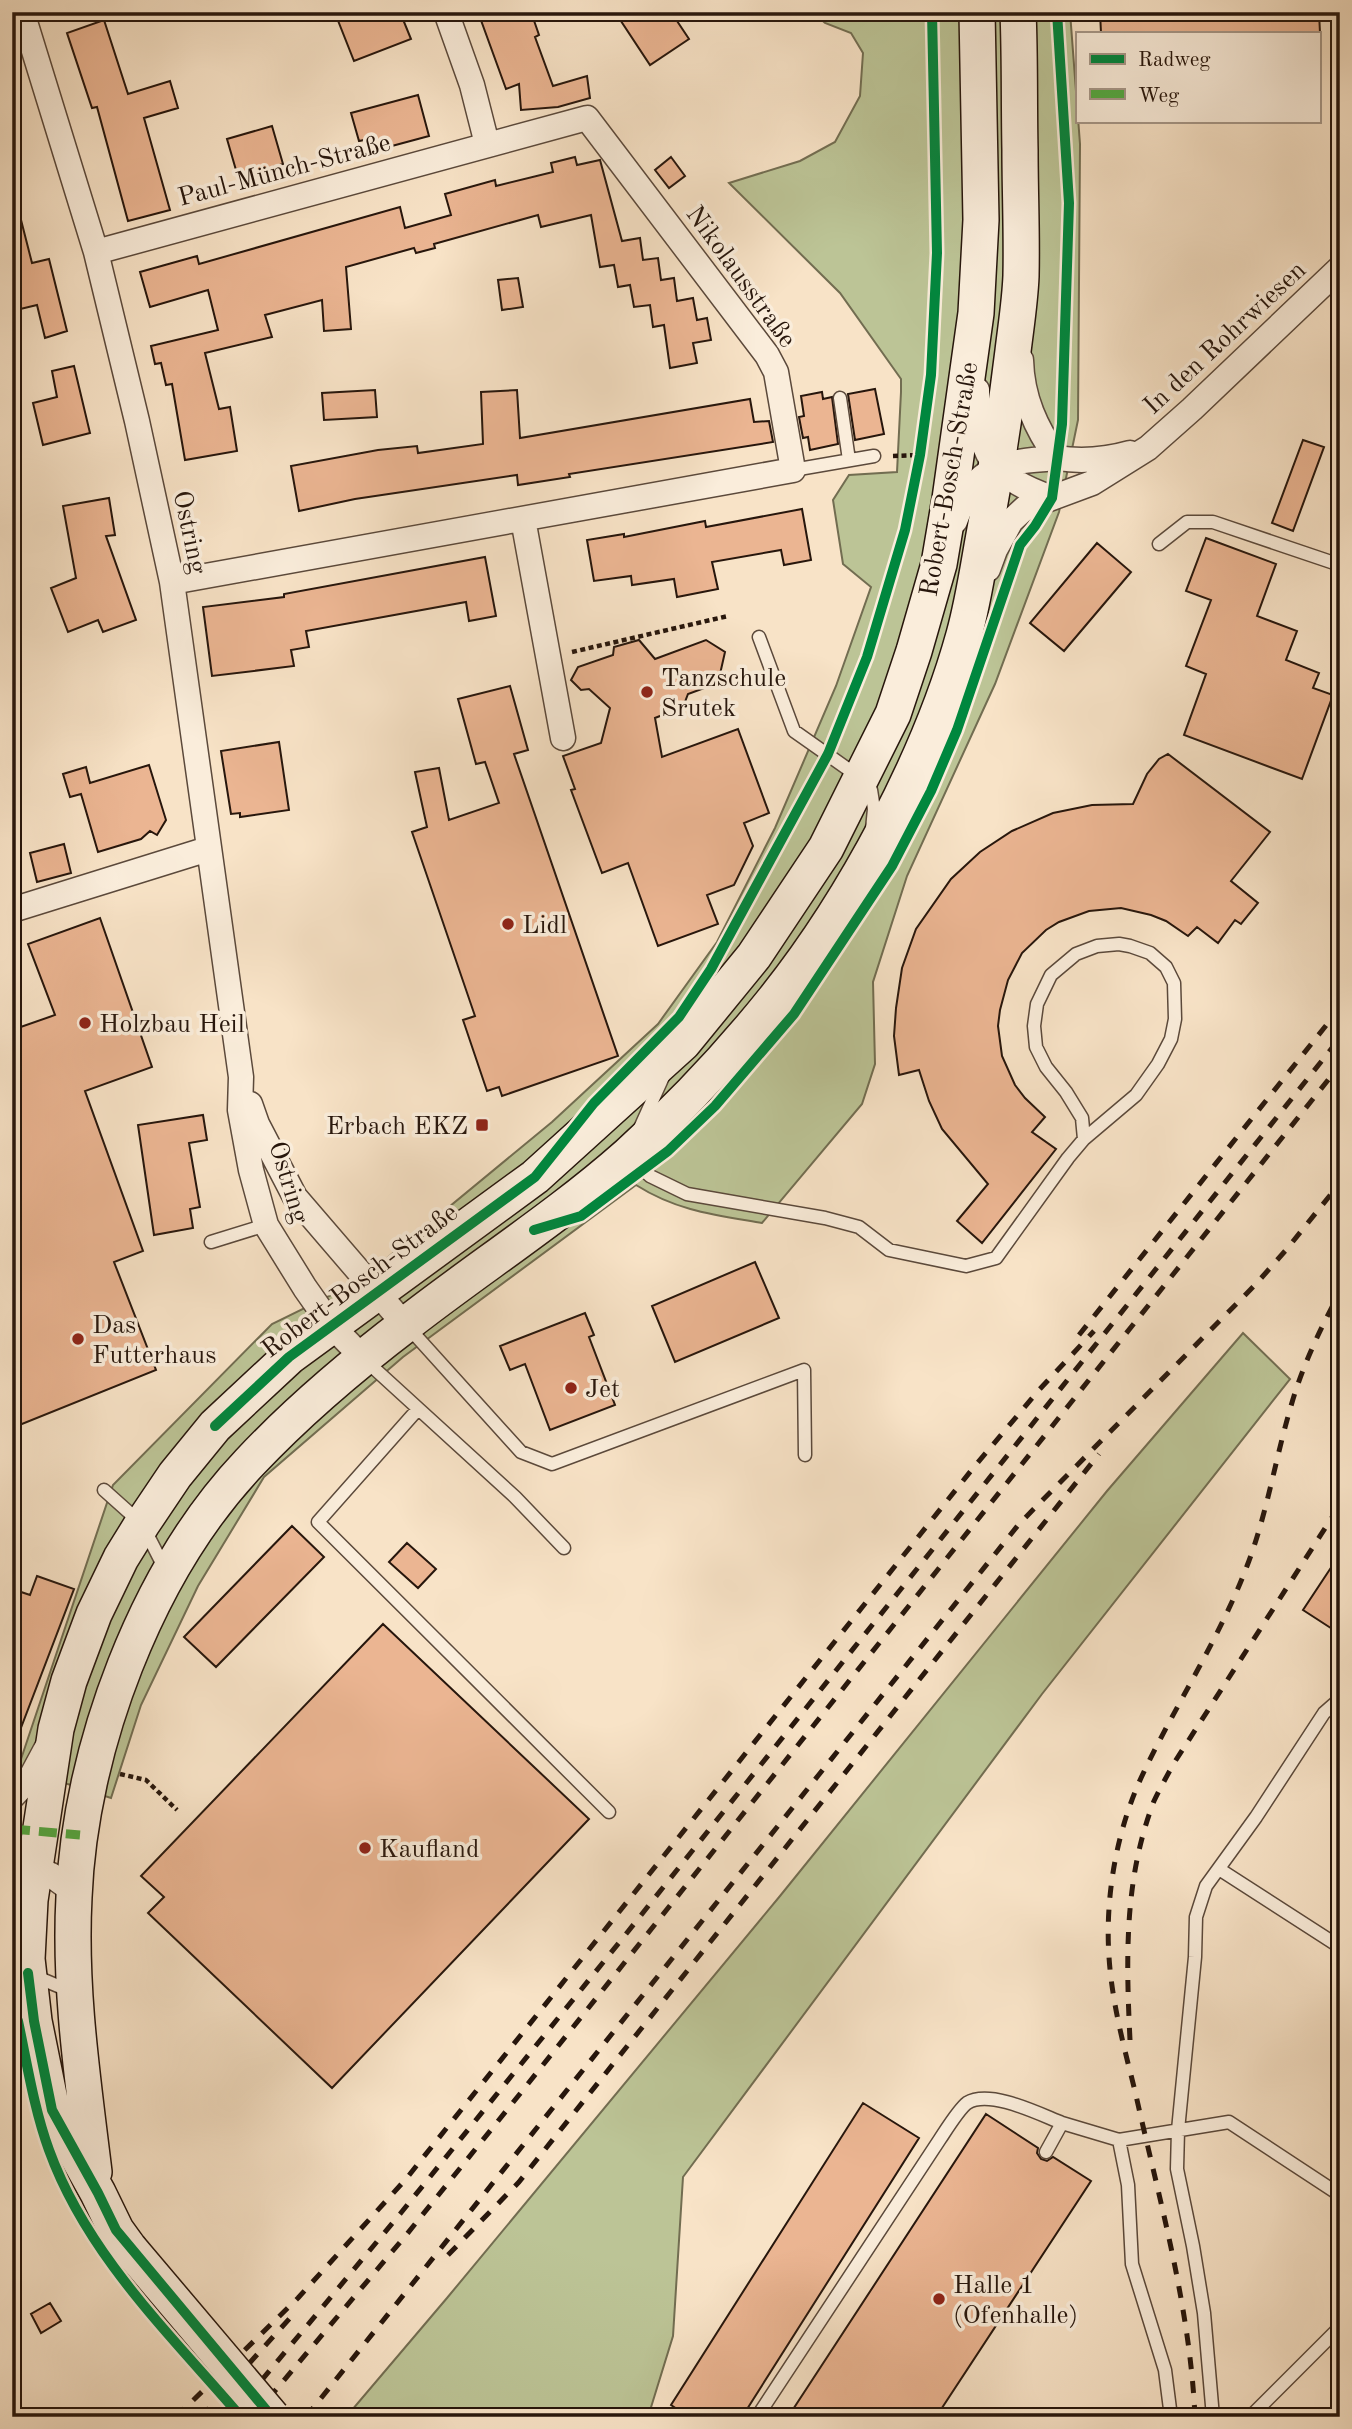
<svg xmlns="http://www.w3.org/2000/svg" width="1352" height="2429" viewBox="0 0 1352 2429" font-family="'Old Standard TT',serif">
<rect width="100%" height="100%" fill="#f8e3c7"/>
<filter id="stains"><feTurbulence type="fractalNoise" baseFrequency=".00286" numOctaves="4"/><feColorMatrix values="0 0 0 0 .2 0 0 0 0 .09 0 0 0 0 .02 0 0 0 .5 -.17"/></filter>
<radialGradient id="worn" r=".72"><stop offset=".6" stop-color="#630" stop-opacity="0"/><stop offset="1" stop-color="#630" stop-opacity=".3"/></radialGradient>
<path fill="#bcc496" stroke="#726d51" stroke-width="2" d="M813,12h257l10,132 -2,276 -19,92 -64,172 -88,192 -34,106 2,82 -13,40 -100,119c-47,-8 -85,-12 -126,-38l-233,172 -139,120 -66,109 -57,119 -30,93 -93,-30 95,-283 159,-161 86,-42 194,-160 106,-98 59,-82 58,-114 61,-142 35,-99 -28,-23 -10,-64 16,-25 48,-3 4,-80v-13l-61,-86 -111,-110 71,-22 35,-19 25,-46 3,-43 -12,-20 -26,-10z
M1243,1333l47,46 -248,315 -359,483 -10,159 -25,81h-302l101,-119 333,-402 327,-405z"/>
<path fill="#ebb592" stroke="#27160c" stroke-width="2" d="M350,12h50l11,27 -57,22 -17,-43z
M478,12h53l8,23 -4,2 18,49 34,-10 3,22 -32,9 -37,3 -2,-26 -13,5z
M615,12h56l18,27 -39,26z
M1100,12h219l1,21h-219z
M104,20l24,74 42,-13 8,27 -34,10 26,92 -42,11 -31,-114 -5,1 -25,-75z
M418,95l11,41 -52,14 -3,-12 -15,3 -8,-28z
M272,126l11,38 -45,13 -11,-38z
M575,157l2,8 23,-5 22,81 18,-3 3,22 15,-2 3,22 13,-2 3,23 16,-3 4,22 10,-2 4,22 -18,3 4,20 -27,5 -6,-43 -11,2 -3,-22 -16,2 -4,-22 -12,2 -4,-22 -14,2 -9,-52 -50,12 -3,-12 -104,29 1,4 -19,5 -2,-5 -68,19 5,62 -27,2 -2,-31 -57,15 7,22 -67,16 14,56 11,-2 7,44 -52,9 -13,-76 -6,1 -5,-22 -6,1 -4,-18 67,-16 -10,-40 -58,17 -10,-35 57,-16 2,8 201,-57 5,21 46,-13 -6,-21 50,-14 1,6 57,-14 -2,-9z
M671,157l14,19 -16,12 -14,-18z
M20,216l12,47 17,-4 18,72 -22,7 -8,-33 -25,6v-94z
M518,278l5,29 -21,3 -4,-30z
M74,366l16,67 -47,12 -10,-42 24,-6 -5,-26z
M875,389l9,45 -29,6 -7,-46z
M375,390l2,27 -53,3 -2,-27z
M517,390l3,48 230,-39 4,23 15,-1 4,21 -204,32 1,3 -52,8 -1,-10 -162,24 -56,12 -8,-45 87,-16 39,-4 1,7 65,-9 -2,-52z
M822,392l1,7 9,-2 6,47 -28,6 -2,-13 -5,1 -4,-21 5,-1 -3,-20z
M1303,440l21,7 -31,84 -21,-8z
M109,498l6,37 -9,1 30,84 -33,12 -5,-12 -30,12 -17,-44 25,-10 -13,-72z
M802,509l9,51 -27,5 -3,-15 -69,12 6,27 -41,8 -3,-18 -42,6 -1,-9 -37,5 -7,-41 37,-6v3l81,-16 1,6z
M1206,538l70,26 -19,52 40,15 -11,29 33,13 -6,15 20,7 -31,84 -118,-44 22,-61 -20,-8 25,-66 -25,-9z
M1097,543l34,29 -67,79 -34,-28z
M485,557l11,59 -27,5 -3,-19 -160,29 3,16 -18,3 3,16 -82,10 -9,-69 81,-10v-3z
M639,640l16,19 51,-19 19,12 -7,31 -30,11 -5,13 -28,11 7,39 76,-28 31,84 -25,10 9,23 -19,39 -27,10 11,29 -60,22 -30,-83 -26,10 -31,-83 4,-1 -12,-33 38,-13 9,-35 -21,-19 -8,1 -10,-10 7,-13 35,-12 1,-8z
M510,686l18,64 -14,4 104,302 -116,40 -3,-9 -12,4 -24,-71 12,-4 -63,-184 15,-5 -12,-55 24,-4 10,52 50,-17 -14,-41 -9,2 -18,-65z
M279,742l10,68 -49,7v-4l-9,1 -10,-63z
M1168,754l102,78 -39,49 27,22 -17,21 -6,-4 -17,23 -21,-16 -9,9 -22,-15 -15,-6 -30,-7 -32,3 -30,11 -13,8 -24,23 -14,27 -8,30 -2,16 4,30 13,29 10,13 20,19 -13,15 24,17 -74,94 -25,-22 31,-37 -46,-55 -13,-28 -10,-31 -20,5 -5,-39 2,-28 6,-40 14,-39 35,-50 29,-27 32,-21 41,-18 39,-8 41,-1 14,-30 12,-15z
M149,765l17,55 -9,15 -7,-4 -9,8 -43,13 -17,-58 -11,3 -7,-23 23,-7 4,16z
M64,844l7,29 -34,9 -7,-29z
M100,918l52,149 -67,24 58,160 -29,11 42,108 -144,58v-398l43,-15 -27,-71z
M203,1115l4,25 -18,3 11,64 -10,2 3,19 -39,7 -16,-110z
M755,1262l24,56 -104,44 -23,-56z
M585,1313l9,22 -5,2 26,68 -65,25 -25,-66 -15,6 -10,-24z
M292,1526l32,31 -108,110 -32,-30z
M407,1543l29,26 -18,19 -29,-26z
M1340,1554v80l-37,-24z
M37,1576l37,13 -60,157h-2v-157l18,6z
M383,1624l206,195 -257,269 -184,-175 16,-16 -23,-21z
M863,2103l56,35 -177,279h-53l-18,-12z
M986,2114l52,34 -1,5 4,6 6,2 6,-4 38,24 -155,236h-148z
M50,2303l11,18 -20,12 -10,-19z"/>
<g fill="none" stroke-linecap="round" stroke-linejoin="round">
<g stroke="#5b493b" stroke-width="15">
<path id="service" d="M840,398l9,62
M793,470l81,-14
M1159,544l28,-22h26l127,43
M759,637l35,94 68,48 9,11 3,19 -2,20
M640,1128l23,-51
M629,1157l21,19 37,18 138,24 34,9 30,23 77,16 30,-8 72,-100 16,-19 52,-44 22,-31 13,-25 4,-20 -1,-36 -8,-16 -16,-14 -20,-7 -11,-2 -22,2 -21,8 -25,21 -14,29 -3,22 2,21 10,20 20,25 16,26 2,21
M211,1242l55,-17
M408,1327l113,125 31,12 252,-94 1,85
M365,1360l150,137 49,51
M418,1409l-100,113 291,290
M104,1490l38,34 23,45
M1219,1869l121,78
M32,1975l38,16
M1119,2140l9,45 4,79 33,106 6,47
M1046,2152l16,-29 57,17 110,-18 111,73
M757,2417l183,-278c6,-9 19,-30 27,-36 23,-14 72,11 95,20
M1213,2417l-9,-104 -11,-67 -16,-77 1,-39 17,-173 1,-40 10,-31 50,-69 68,-104 16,-14
M1250,2417l90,-90"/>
</g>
<g stroke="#5b493b" stroke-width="27">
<path id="minor" d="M22,12l74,240 41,169 35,161 69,495 -1,33 11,60 15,55 39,63 26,37 33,34
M446,12l26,73 15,59
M96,252l491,-134 180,237 9,17 17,98 -621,112
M1021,360c1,38 15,68 36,98 26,4 48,2 73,-5
M977,390c1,64 13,86 75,108
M523,519l40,219
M955,521c21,-57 47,-59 102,-63
M988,569l7,-19 16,-29 14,-13 67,-25 56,-35 44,-39 148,-141
M12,910l196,-61
M250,1104l7,20 38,73 110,128
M12,1797l19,-20 15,-28
M12,1858l39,17 23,17"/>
</g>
<g stroke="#27160c" stroke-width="38">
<path id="secondary" d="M94,2172c-11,-91 -25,-183 -20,-275 6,-148 72,-325 175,-434 46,-49 106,-100 160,-141 72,-56 150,-106 219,-167 52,-47 102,-100 146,-155 80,-100 156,-242 190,-365 10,-36 15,-74 22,-111 11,-58 20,-115 27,-173 3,-25 7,-50 8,-75 1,-42 -1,-84 -1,-126 -1,-46 0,-92 -2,-138
M129,2248l-13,-18 -18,-37 -46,-83 -18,-89 -7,-62 3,-59 26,-171 13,-48 25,-67 27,-56 21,-34 33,-49 40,-49 74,-69 246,-180 148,-134 71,-87 72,-108 67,-134 21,-63 25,-87 11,-65 26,-186 5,-93 -4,-208"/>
</g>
<path stroke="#27160c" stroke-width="4.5" stroke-dasharray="5 3.5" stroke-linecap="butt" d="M893,456l27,-1
M572,652l156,-36
M120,1774l26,6 31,30"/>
<use href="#service" stroke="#faeddb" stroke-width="12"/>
<use href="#minor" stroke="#faeddb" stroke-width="24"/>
<use href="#secondary" stroke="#faeddb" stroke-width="35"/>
<path stroke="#27160c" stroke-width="5" stroke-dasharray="12 12" stroke-linecap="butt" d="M1079,1335l261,-327
M1130,2040c-4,-82 -6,-161 24,-239 6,-13 13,-25 20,-38l166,-258
M448,2255l71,-73 580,-728
M176,2417l122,-119 108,-119 568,-712 65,-77 55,-59
M201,2417l89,-99
M231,2417l169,-203 222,-275 718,-901
M253,2417l154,-183 112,-139 821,-1030
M306,2417l713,-893 236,-239 31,-35 54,-67
M1195,2417c-5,-111 -36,-218 -60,-326 -11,-44 -23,-88 -26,-134 -4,-59 7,-124 32,-179 33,-71 78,-138 106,-212 20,-52 28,-106 44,-160 11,-39 29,-77 49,-114"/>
<g stroke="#27160c" stroke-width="38" stroke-linecap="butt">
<path id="secondary-bridge" d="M129,2248l143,169"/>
</g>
<use href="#secondary-bridge" stroke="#faeddb" stroke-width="35"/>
<path stroke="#53a941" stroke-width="9" stroke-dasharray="18 9" stroke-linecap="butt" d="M12,1829l68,6"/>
<g stroke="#faeddb" stroke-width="15">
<path id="cycleway" d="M534,1230l47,-14 87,-65 47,-45 79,-92 98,-148 39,-75 26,-61 63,-185 15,-19 17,-28 10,-74 7,-221 -12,-191
M215,1426l74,-69 246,-180 59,-74 85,-86 32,-48 117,-215 39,-97 38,-127 15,-75 11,-80 6,-122 -5,-241
M28,1973l6,48 18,89 46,83 18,37 156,187
M12,2010l6,11c9,42 16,88 31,129 38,105 121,184 192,267"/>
</g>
<use href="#cycleway" stroke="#00873e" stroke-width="10"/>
</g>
<g fill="#8f2418" stroke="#faeddb" stroke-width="2.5">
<circle cx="647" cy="692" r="7"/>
<circle cx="508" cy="924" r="7"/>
<circle cx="85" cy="1023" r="7"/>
<rect x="475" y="1118" width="14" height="14" rx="3.5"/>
<circle cx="78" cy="1339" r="7"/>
<circle cx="571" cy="1388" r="7"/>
<circle cx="365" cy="1848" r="7"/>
<circle cx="939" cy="2299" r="7"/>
</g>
<g text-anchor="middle" stroke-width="7" stroke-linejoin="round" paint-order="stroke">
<g font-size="26" fill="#27160c" stroke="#faeddb">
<text transform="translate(284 169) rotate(-15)" y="9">Paul-Münch-Straße</text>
<text transform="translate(742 276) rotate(54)" y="9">Nikolausstraße</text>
<text transform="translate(1224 337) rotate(-43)" y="9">In den Rohrwiesen</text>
<text transform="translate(948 479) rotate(-80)" y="9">Robert-Bosch-Straße</text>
<text transform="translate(191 532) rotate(78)" y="9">Ostring</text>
<text transform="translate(290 1182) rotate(73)" y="9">Ostring</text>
<text transform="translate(359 1280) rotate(-37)" y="9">Robert-Bosch-Straße</text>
</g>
<g font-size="26" fill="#27160c" stroke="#faeddb" text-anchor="start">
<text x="661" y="686">Tanzschule<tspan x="661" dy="30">Srutek</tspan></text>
<text x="522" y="933">Lidl</text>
<text x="99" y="1032">Holzbau Heil</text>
<text x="468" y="1134" text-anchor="end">Erbach EKZ</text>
<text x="92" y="1333">Das<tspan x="92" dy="30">Futterhaus</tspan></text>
<text x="585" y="1397">Jet</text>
<text x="379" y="1857">Kaufland</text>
<text x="953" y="2293">Halle 1<tspan x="953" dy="30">(Ofenhalle)</tspan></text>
</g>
</g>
<rect width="1352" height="2429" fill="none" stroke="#f8e3c7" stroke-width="42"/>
<rect x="14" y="14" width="1324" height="2401" fill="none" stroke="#27160c" stroke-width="3.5"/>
<rect x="21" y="21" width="1310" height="2387" fill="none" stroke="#27160c" stroke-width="2"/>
<rect x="1076" y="32" width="245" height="91" fill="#faeddb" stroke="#a69788" stroke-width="2"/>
<rect x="1090" y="54" width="35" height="10" fill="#00873e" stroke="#a69788" stroke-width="2"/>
<text x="1138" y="66" font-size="21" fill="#27160c">Radweg</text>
<rect x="1090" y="89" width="35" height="10" fill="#53a941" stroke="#a69788" stroke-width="2"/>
<text x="1138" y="102" font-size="21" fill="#27160c">Weg</text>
<rect width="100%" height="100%" filter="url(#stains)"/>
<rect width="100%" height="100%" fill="url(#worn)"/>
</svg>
